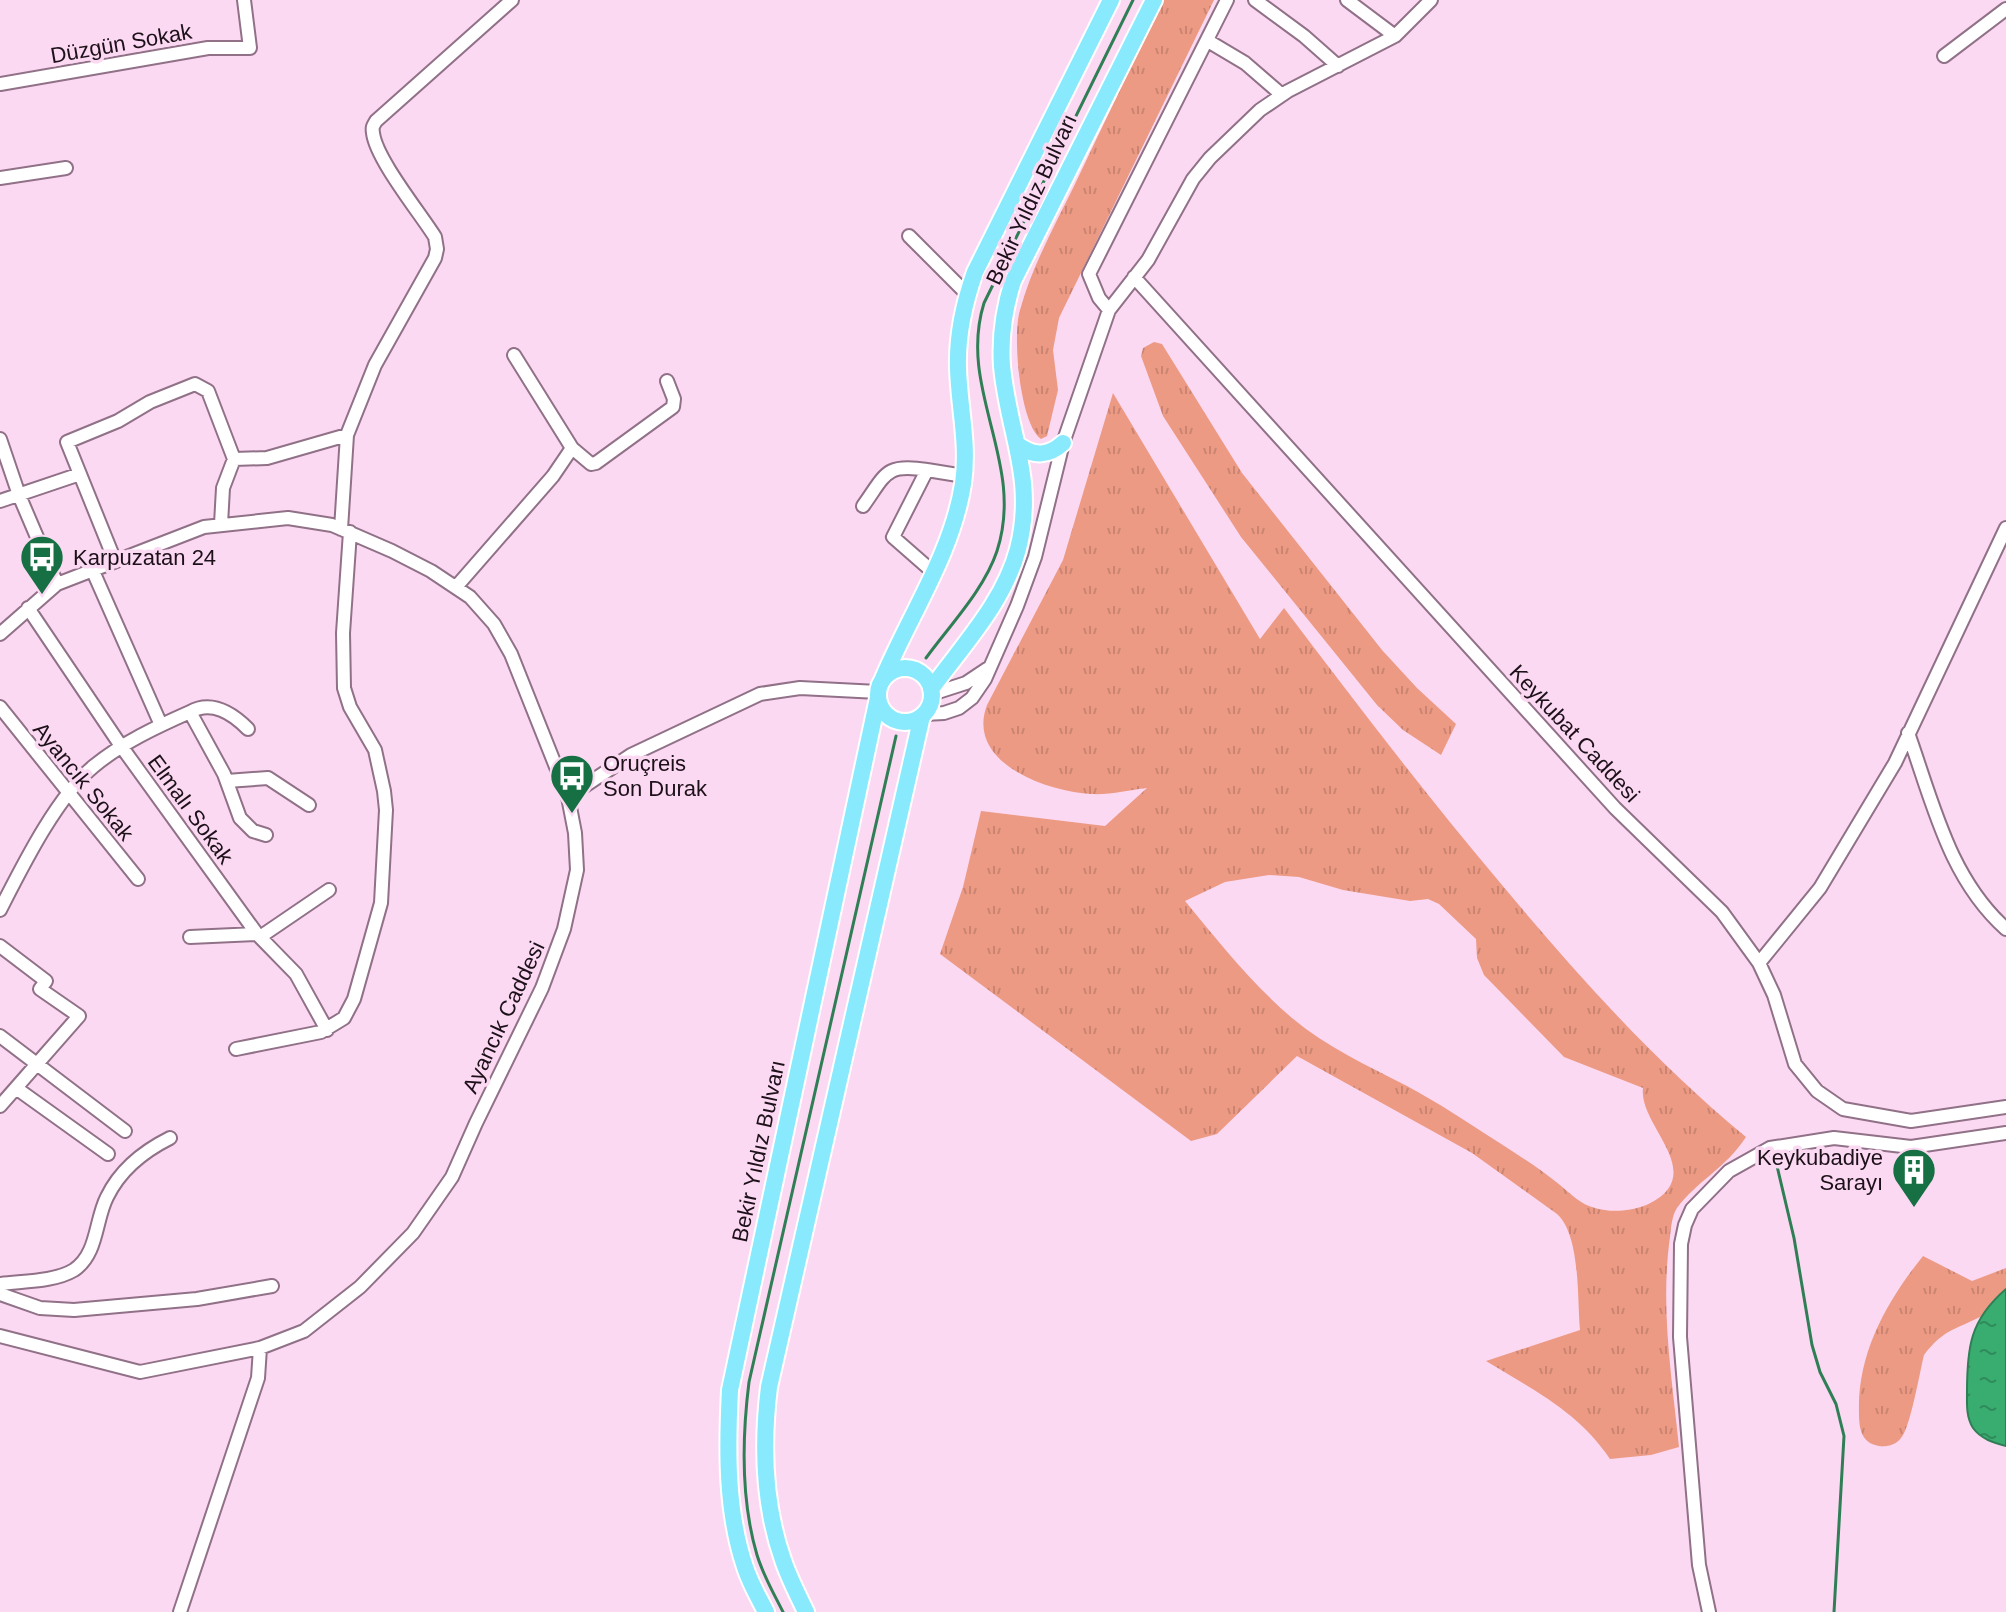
<svg xmlns="http://www.w3.org/2000/svg" width="2006" height="1612" viewBox="0 0 2006 1612" font-family="Helvetica,sans-serif">
<defs>
<pattern id="grass-tufts" width="24" height="20" patternUnits="userSpaceOnUse" patternTransform="scale(2)"><rect width="24" height="20" fill="#ec9a84"/><path d="M3 7l-1-3M5 7V3M7 7l1-3M15 17l-1-3M17 17v-4M19 17l1-3" fill="none" stroke="#ca8471"/></pattern>
<pattern id="water-ripples" width="26" height="14" patternUnits="userSpaceOnUse" patternTransform="scale(2)"><rect width="26" height="14" fill="#39ad70"/><path d="M2 4q2-2 4 0t4 0M15 11q2-2 4 0t4 0" fill="none" stroke="#2f8b5b"/></pattern>
</defs>
<rect width="100%" height="100%" fill="#fcd9f2"/>
<path fill="url(#grass-tufts)" fill-rule="evenodd" d="M1164,0h50l-155,318 -6,32 5,40 -11,46 -6,3c-21,-15 -29,-103 -21,-129 12,-44 36,-87 56,-128 29,-61 58,-122 88,-182z
M1154,342l8,2 80,129 140,177 35,38 39,36 -15,31 -38,-25 -26,-25 -136,-168 -78,-121 -22,-60 2,-8z
M1113,393l147,246 24,-31c71,94 142,187 218,277 76,91 153,177 244,252 -20,31 -49,44 -69,71 -5,7 -6,20 -7,29 -10,71 2,140 9,210l-28,8 -41,4c-31,-47 -78,-70 -124,-98l94,-31c-3,-31 1,-94 -23,-116l-85,-61 -175,-97 -80,78 -26,7 -251,-187 23,-67 18,-76 124,15 42,-38c-18,2 -37,7 -56,6 -43,-2 -126,-31 -104,-89l76,-145zM1269,875l30,2 44,13 67,11 18,-2 11,5 37,35 1,19 7,17 80,82 79,31c-4,33 47,71 25,101 -15,20 -50,26 -73,19 -15,-4 -23,-13 -35,-23 -20,-16 -43,-31 -65,-45 -28,-18 -58,-38 -88,-54 -41,-21 -80,-39 -115,-68 -40,-34 -74,-77 -107,-117l40,-19z
M1923,1256l49,25 34,-13v21c-8,8 -17,23 -26,28 -26,13 -37,13 -56,38 -4,16 -14,74 -23,83 -5,7 -14,9 -22,8 -18,-3 -20,-18 -20,-33 -2,-60 28,-112 64,-157z"/>
<path fill="url(#water-ripples)" stroke="#307e56" stroke-width="2" d="M2006,1289v157c-12,-3 -25,-7 -33,-18 -7,-11 -6,-24 -6,-36 0,-45 3,-72 39,-103z"/>
<g fill="none" stroke-linecap="round" stroke-linejoin="round">
<path stroke="#307e56" stroke-width="3" d="M926,658c24,-33 58,-68 71,-107 29,-89 -40,-161 -13,-248l149,-303
M1777,1166l17,72 18,107 8,27 16,32 8,32 -10,176
M783,1612c-9,-18 -20,-37 -26,-57 -16,-54 -15,-117 -8,-173l147,-646"/>
<g stroke="#907187" stroke-width="16">
<path id="minor" d="M1255,0l49,36 34,30
M1347,0l48,36
M1208,41l37,22 37,32
M1944,56l62,-47
M0,84l208,-36h42l-6,-48
M0,178l66,-10
M909,236l59,59
M1134,277l481,531 107,104 37,51 15,32 21,69 22,27 26,18 68,12 95,-14
M1109,310l-10,-12 -10,-24 138,-274
M514,355l58,93 19,16 5,-1 77,-56 1,-8 -7,-18
M0,439l19,56 38,89
M0,501l80,-27
M863,506c23,-32 22,-43 64,-36
M221,524l2,-36 11,-29
M341,529l6,-94 28,-70 60,-107 2,-9 -2,-12c-15,-24 -59,-78 -62,-104 -1,-6 0,-7 3,-12l136,-121
M115,561l-48,-119 51,-21 32,-19 45,-18 13,7 26,68 33,-1 80,-23
M92,569l69,156
M933,572l-40,-35 34,-67 37,6
M456,587l97,-111 19,-28
M28,608l93,138 136,188 39,40 31,56
M0,634l57,-50 147,-57 84,-9 44,7 60,26 39,20 39,26 24,27 17,30 57,143 7,36 2,37 -13,59 -22,59 -66,135 -24,54 -39,56 -53,54 -56,44 -44,17 -120,24 -140,-36
M932,694l34,-11 21,-14
M0,707l138,172
M190,712c22,-12 42,1 58,17
M924,714l20,-1 15,-5 13,-10 13,-19 32,-73 18,-49 28,-114 46,-133 39,-50 45,-81 17,-21 50,-48 28,-19 107,-55 36,-36
M1908,733c25,70 41,145 98,196
M227,781l41,-3 41,27
M568,797l63,-42 129,-61 40,-6 78,4
M0,910c22,-43 57,-114 94,-144 28,-23 62,-39 96,-54l34,62 16,44 13,13 13,4
M190,937l67,-3
M260,937l69,-47
M0,946l46,35 -6,8 39,27 -79,90
M1759,963l61,-75 75,-125 111,-235
M0,1036l125,95
M236,1049l85,-17 23,-14 10,-19 27,-96 5,-93 -2,-19 -9,-41 -25,-43 -6,-19 -1,-55 7,-101
M16,1088l92,66
M0,1284c22,-3 54,-2 74,-14 24,-16 21,-50 33,-73 13,-27 37,-46 63,-59
M0,1294l40,14 34,2 123,-11 75,-13
M180,1612l78,-234 2,-30
M1709,1612l-10,-47 -19,-228 1,-93 4,-19 7,-16 37,-38 41,-23 64,-10 77,9 95,-14"/>
</g>
<g stroke="#fff" stroke-width="20">
<path id="major" d="M1018,445c16,12 31,11 45,-2
M878 695a27 27 0 1 1 54 0a27 27 0 1 1-54 0Z
M882,681c27,-65 70,-127 81,-197 6,-40 -4,-77 -5,-116 -1,-33 6,-65 17,-96l136,-272
M931,689c32,-44 73,-87 87,-140 18,-71 -10,-116 -16,-183 -2,-29 2,-57 11,-85l141,-281
M766,1612c-7,-14 -16,-29 -21,-45 -19,-56 -18,-118 -15,-177l148,-692
M806,1612c-8,-17 -17,-34 -23,-52 -19,-54 -21,-116 -14,-173l153,-671"/>
</g>
<use href="#minor" stroke="#fff" stroke-width="12"/>
<use href="#major" stroke="#89e9fd" stroke-width="16"/>
</g>
<defs>
<g id="bus-pin" transform="scale(2.3)"><path d="M0 17L-7.5 6A9.5 9.5 0 1 1 7.5 6Z" fill="#167044" stroke="#fcd9f2"/><path d="M-5-6H5V4H4V6H2V4H-2V6H-4V4H-5ZM-3.5-4V0h7V-4ZM-3.5 1.2v1.5H-2V1.2ZM2 1.2v1.5H3.5V1.2Z" fill="#fff"/></g>
<g id="building-pin" transform="scale(2.3)"><path d="M0 17L-7.5 6A9.5 9.5 0 1 1 7.5 6Z" fill="#167044" stroke="#fcd9f2"/><path d="M-4-6H4V6H1V3H-1V6H-4ZM-2.5-4.3h1.7v1.8h-1.7ZM.8-4.3h1.7v1.8H.8ZM-2.5-1h1.7V.8h-1.7ZM.8-1h1.7V.8H.8Z" fill="#fff"/></g>
</defs>
<g fill-rule="evenodd">
<use href="#bus-pin" x="42" y="557"/>
<use href="#bus-pin" x="572" y="776"/>
<use href="#building-pin" x="1914" y="1170"/>
</g>
<g text-anchor="middle" stroke-width="7" stroke-linejoin="round" paint-order="stroke">
<g font-size="22" fill="#1c1019" stroke="#fcd9f2">
<text transform="translate(121 43) rotate(-10)" y="8">Düzgün Sokak</text>
<text transform="translate(1031 199) rotate(-65)" y="8">Bekir Yıldız Bulvarı</text>
<text transform="translate(1575 733) rotate(47)" y="8">Keykubat Caddesi</text>
<text transform="translate(84 781) rotate(51)" y="8">Ayancık Sokak</text>
<text transform="translate(191 809) rotate(54)" y="8">Elmalı Sokak</text>
<text transform="translate(503 1017) rotate(-65)" y="8">Ayancık Caddesi</text>
<text transform="translate(758 1151) rotate(-78)" y="8">Bekir Yıldız Bulvarı</text>
</g>
<g font-size="22" fill="#1c1019" stroke="#fcd9f2" text-anchor="start">
<text x="73" y="565">Karpuzatan 24</text>
<text x="603" y="771">Oruçreis<tspan x="603" dy="25">Son Durak</tspan></text>
<text x="1883" y="1165" text-anchor="end">Keykubadiye<tspan x="1883" dy="25">Sarayı</tspan></text>
</g>
</g>
</svg>
